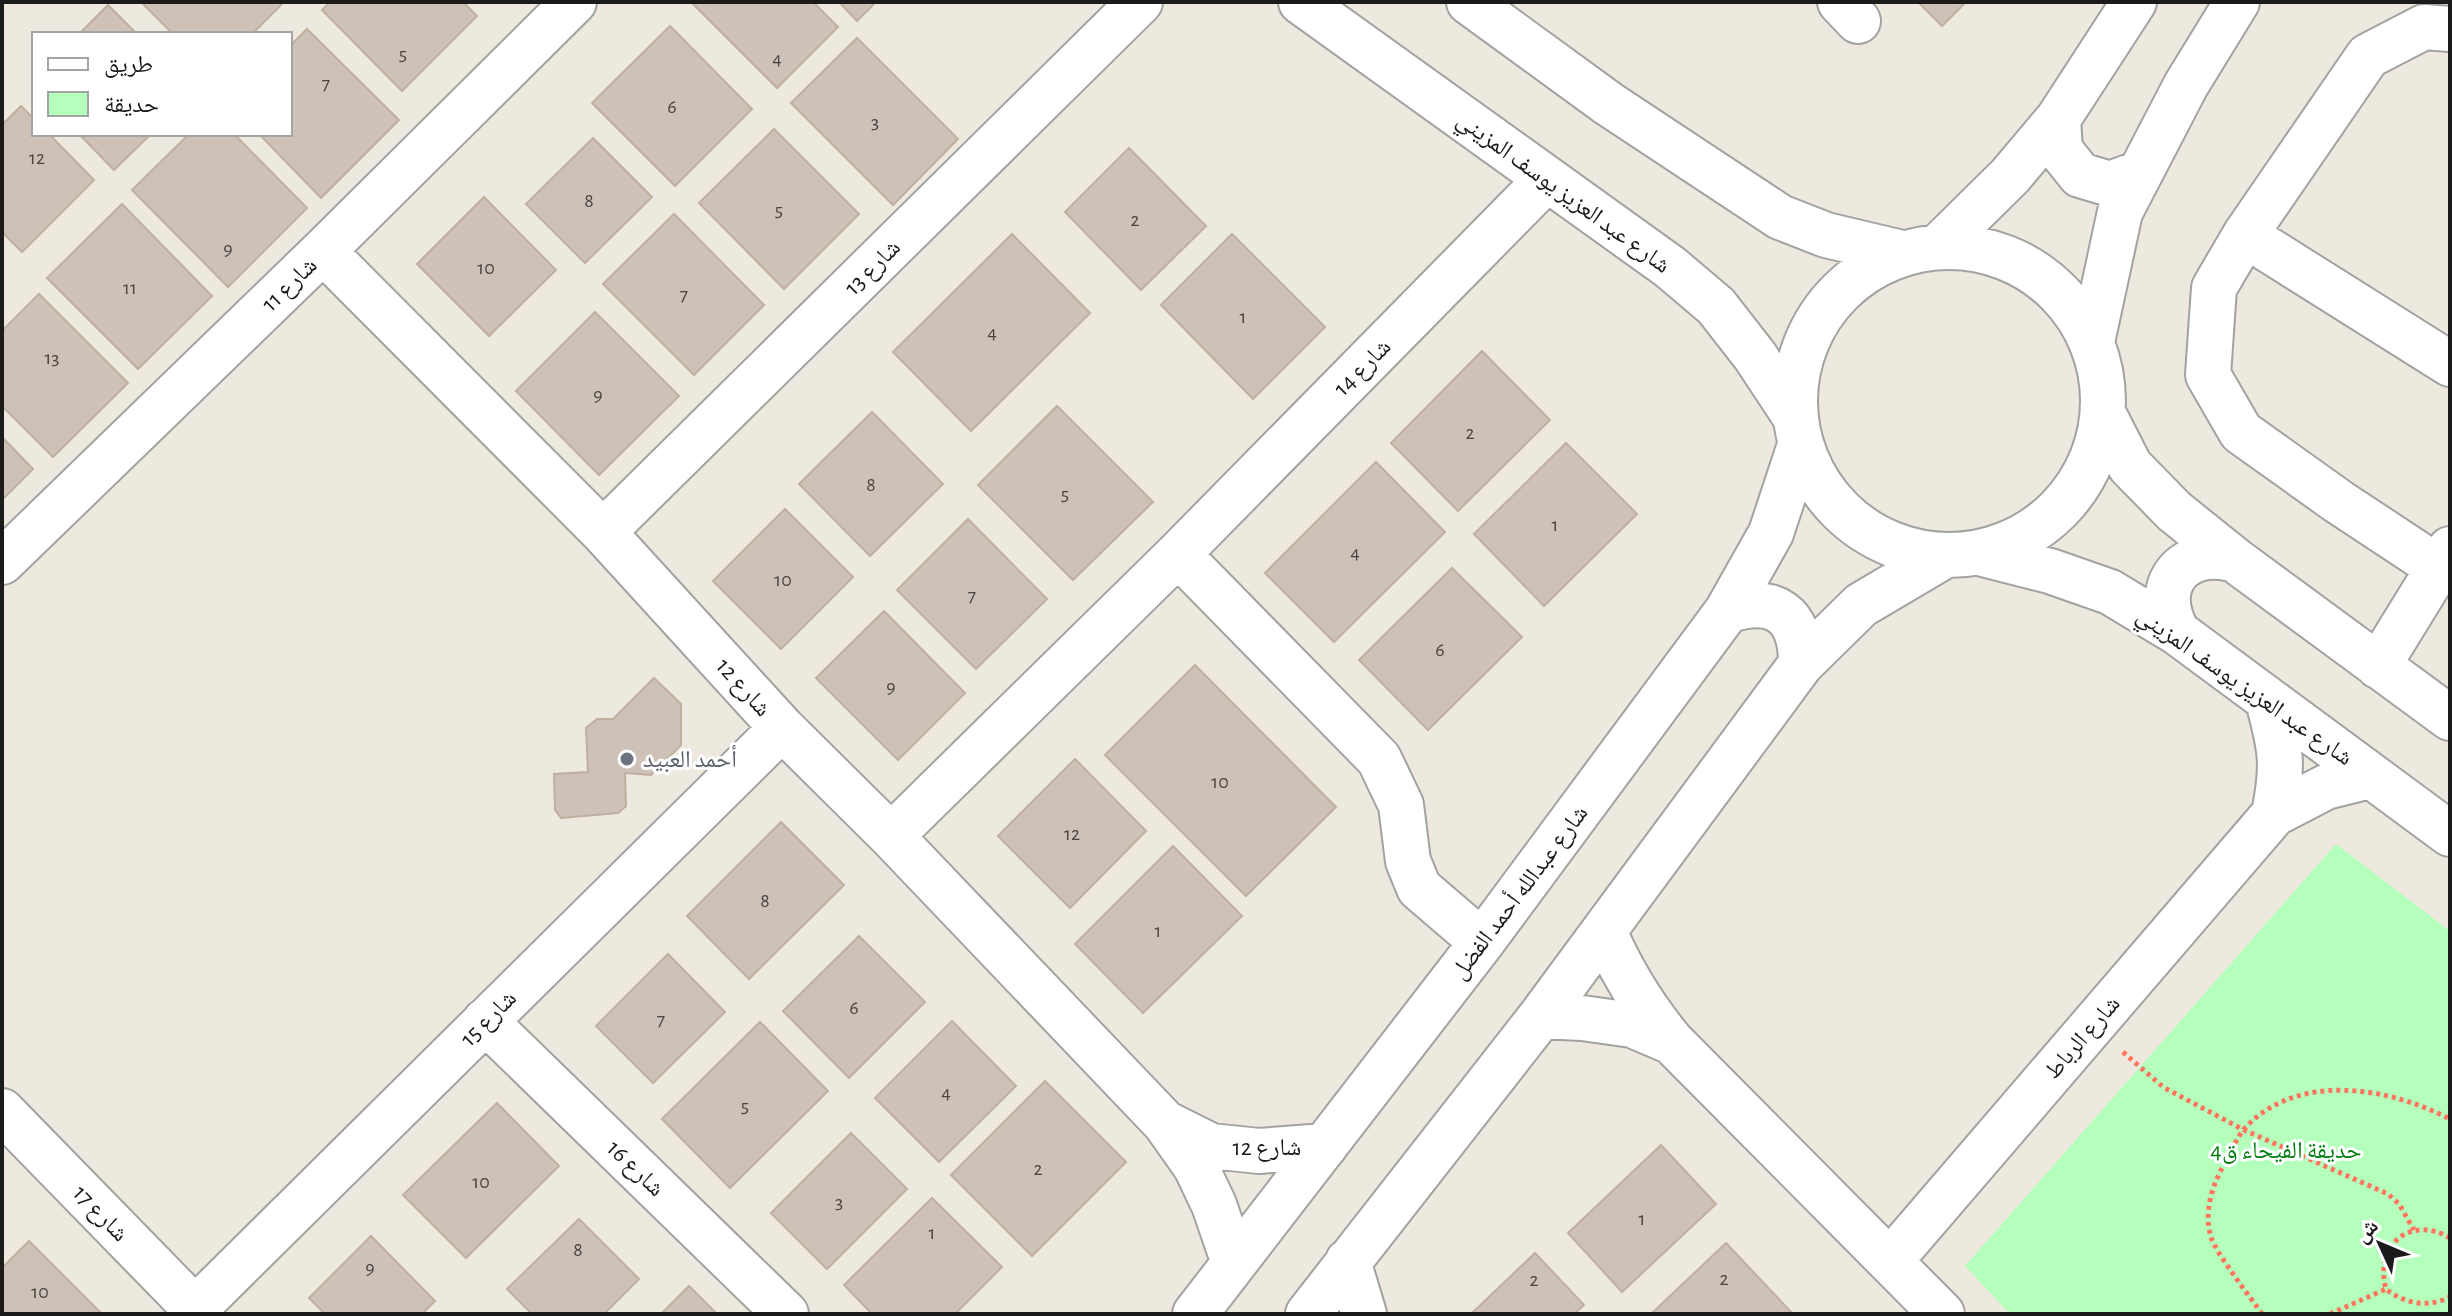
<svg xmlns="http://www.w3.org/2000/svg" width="2452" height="1316" viewBox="0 0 2452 1316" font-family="'Alegreya Sans','Noto Naskh Arabic',sans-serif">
<rect width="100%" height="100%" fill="#eee9de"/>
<path fill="#b5ffbd" d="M2336,844l114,87v383h-440l-45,-48z"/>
<path fill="#cec2b8" stroke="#c0afa0" stroke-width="2" d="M141,2h143l-32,32h-79z
M330,2h133l14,14 -75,75 -80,-81z
M691,2h122l25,25 -61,61z
M839,2h37l-19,19z
M1918,2h48l-24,24z
M108,5l29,29h-58z
M670,26l82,83 -77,77 -83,-83z
M307,29l92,91 -78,78 -62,-64h31v-88z
M857,38l101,101 -65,66 -102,-102z
M21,106l13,13v15h15l45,46 -72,72 -20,-20v-107z
M774,129l85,85 -75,75 -85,-86z
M79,134h72l-37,36z
M189,134h45l73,74 -79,79 -96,-97z
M593,138l59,59 -67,66 -59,-59z
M1129,148l77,78 -65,64 -76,-78z
M484,197l72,73 -67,66 -72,-72z
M122,204l90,92 -74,73 -91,-91z
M674,214l90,91 -70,70 -91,-91z
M1012,234l78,79 -119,118 -78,-79z
M1232,234l93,93 -72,72 -92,-94z
M39,294l89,89 -75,74 -51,-51v-75z
M595,312l84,84 -80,79 -83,-84z
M1482,351l68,69 -92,91 -67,-68z
M1057,406l96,96 -80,78 -95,-95z
M872,412l71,72 -73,72 -71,-72z
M2,437l31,32 -31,31z
M1566,443l71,71 -93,92 -70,-72z
M1376,462l69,70 -111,110 -69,-69z
M785,509l68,68 -72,72 -68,-68z
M968,519l79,80 -71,70 -79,-79z
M1452,568l70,69 -94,93 -69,-70z
M884,611l81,82 -67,67 -82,-82z
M1195,665l141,142 -90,89 -141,-141z
M654,678l27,26v41l-30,30 -26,-2 1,33 -8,7 -57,5 -6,-8 -1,-36 34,-2 -2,-44 11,-9h16z
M1075,759l71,72 -76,77 -72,-72z
M781,822l63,63 -95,94 -62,-63z
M1173,846l69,70 -99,97 -68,-69z
M859,936l66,66 -76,76 -66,-67z
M668,954l57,58 -72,71 -57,-57z
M952,1021l64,65 -77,76 -64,-64z
M760,1022l68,69 -98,97 -68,-69z
M1045,1081l81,81 -94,94 -81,-81z
M497,1103l62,63 -93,92 -63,-63z
M851,1133l56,56 -80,80 -56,-56z
M1661,1145l55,59 -94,88 -54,-59z
M932,1198l70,69 -47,47h-83l-28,-29z
M579,1219l60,60 -35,35h-72l-25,-25z
M371,1236l64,65 -13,13h-97l-16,-16z
M29,1241l73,73h-100v-46z
M1726,1243l66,70 -141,1z
M1535,1253l49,52 -10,9h-103z
M689,1286l28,28h-56z"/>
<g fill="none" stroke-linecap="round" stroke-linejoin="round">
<g stroke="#a2a2a2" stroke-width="48">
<path id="minor" d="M1301,2l369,265 46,39 39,50 39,59
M1469,2l140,102 171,113 46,18 76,18
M1840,2l18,19
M2058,119l2,31 20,25 30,9 30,-11
M2245,235l205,129
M1795 401a154 154 0 1 1 308 0a154 154 0 1 1-308 0Z
M1938,247l72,-71 48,-57 76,-117
M323,251l280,281 179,196 109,108 274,287 31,44 18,38 20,58
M2092,342l28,-130 66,-127 51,-83
M2103,413l27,53 44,45 61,49 215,158
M603,532l537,-530
M1979,553l71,18 60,21 68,41 272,201
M1178,554l201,205 22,46 7,56 11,27 63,54
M2,562l321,-311 251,-249
M2439,568l-100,-66 -98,-70 -33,-57 6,-87 31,-53 123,-179 56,-29 26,2
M1727,611c48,-16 74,3 74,53
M2178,633c-28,-47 5,-88 57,-73
M2378,666l72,-117
M2268,701c13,48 16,64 6,113
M891,836l287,-282 368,-374
M1604,931c18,42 39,76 68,111l270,272
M1541,1016l41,2 50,7 40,17
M485,1021l301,293
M2,1111l198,203
M1165,1123l46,23 48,5 66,-5
M1348,1261l16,53
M1890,1261l384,-447 52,-27 44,-11
M195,1309l587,-581
M1195,1314l287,-372 245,-331 44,-78 29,-88
M1308,1314l233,-298 260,-352 60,-59 83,-49"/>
</g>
<path stroke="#ff755e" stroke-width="5" stroke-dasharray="4 4" stroke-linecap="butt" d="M2123,1052l40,35 81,43 144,64 11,10 15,26
M2450,1238c-40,-24 -76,8 -64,51 19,15 41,19 64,8
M2262,1314c-11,-16 -47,-62 -51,-77 -8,-26 2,-54 15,-76 5,-10 11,-23 18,-32 53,-58 144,-42 206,-10
M2330,1314l56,-25"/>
<use href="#minor" stroke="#fff" stroke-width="44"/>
</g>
<circle fill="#6b7280" stroke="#fff" stroke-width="3" cx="627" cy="759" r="8"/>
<g text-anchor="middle" stroke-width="6" stroke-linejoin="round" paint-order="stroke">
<g font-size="20" fill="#484542">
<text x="403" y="60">5</text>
<text x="777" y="65">4</text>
<text x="326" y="90">7</text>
<text x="672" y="113">6</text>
<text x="875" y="128">3</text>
<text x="37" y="164">12</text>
<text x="589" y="207">8</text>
<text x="779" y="216">5</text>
<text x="1135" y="226">2</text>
<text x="228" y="255">9</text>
<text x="486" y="274">10</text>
<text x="130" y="294">11</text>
<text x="684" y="301">7</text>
<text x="1243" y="323">1</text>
<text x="992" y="339">4</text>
<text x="52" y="364">13</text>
<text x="598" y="401">9</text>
<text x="1470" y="439">2</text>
<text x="871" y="491">8</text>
<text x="1065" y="500">5</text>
<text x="1555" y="531">1</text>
<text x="1355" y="559">4</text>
<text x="783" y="586">10</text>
<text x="972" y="602">7</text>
<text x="1440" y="656">6</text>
<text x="891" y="693">9</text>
<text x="1220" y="788">10</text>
<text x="1072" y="840">12</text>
<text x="765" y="907">8</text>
<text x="1158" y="937">1</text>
<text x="854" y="1014">6</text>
<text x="661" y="1026">7</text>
<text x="946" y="1099">4</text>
<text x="745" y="1112">5</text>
<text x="1038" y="1175">2</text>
<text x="481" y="1188">10</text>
<text x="839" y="1208">3</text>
<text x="1642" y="1225">1</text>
<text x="932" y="1239">1</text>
<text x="578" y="1256">8</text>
<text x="370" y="1274">9</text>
<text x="1724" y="1285">2</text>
<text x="1534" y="1286">2</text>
<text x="40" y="1298">10</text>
</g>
<g font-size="24" fill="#1b1b1b" stroke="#fff">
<text transform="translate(1564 192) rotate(36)" y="8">شارع عبد العزيز يوسف المزيني</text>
<text transform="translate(872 267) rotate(-45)" y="8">شارع 13</text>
<text transform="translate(289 284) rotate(-44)" y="8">شارع 11</text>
<text transform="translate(1362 367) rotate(-45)" y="8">شارع 14</text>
<text transform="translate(2245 686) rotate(35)" y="8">شارع عبد العزيز يوسف المزيني</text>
<text transform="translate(744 687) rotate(48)" y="8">شارع 12</text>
<text transform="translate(1519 892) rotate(-53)" y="8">شارع عبدالله أحمد الفضل</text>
<text transform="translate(488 1018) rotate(-45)" y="8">شارع 15</text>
<text transform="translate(2082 1037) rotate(-49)" y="8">شارع الرباط</text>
<text x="1267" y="1155">شارع 12</text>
<text transform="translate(636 1168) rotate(44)" y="8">شارع 16</text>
<text transform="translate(101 1213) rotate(46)" y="8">شارع 17</text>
</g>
<g font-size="24" fill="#5b616d" stroke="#fff" text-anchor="start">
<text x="643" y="767">أحمد العبيد</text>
</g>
<g font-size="24" fill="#018010" stroke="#fff">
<text x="2286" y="1158">حديقة الفيحاء ق4</text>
</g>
</g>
<rect width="2452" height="1316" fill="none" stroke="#1b1b1b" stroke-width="8"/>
<rect x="32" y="32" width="260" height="104" fill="#ffffff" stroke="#a4a4a4" stroke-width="2"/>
<rect x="48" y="58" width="40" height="12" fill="#ffffff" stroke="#a4a4a4" stroke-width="2"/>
<text x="104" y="72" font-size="24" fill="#1b1b1b">طريق</text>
<rect x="48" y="92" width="40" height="24" fill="#b5ffbd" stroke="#a4a4a4" stroke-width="2"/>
<text x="104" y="112" font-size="24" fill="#1b1b1b">حديقة</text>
<g transform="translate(2380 1244) rotate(314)" stroke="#ffffff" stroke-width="6" paint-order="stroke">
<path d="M0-6L14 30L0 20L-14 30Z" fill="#1b1b1b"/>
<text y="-12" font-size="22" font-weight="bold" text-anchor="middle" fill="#1b1b1b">ش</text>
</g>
</svg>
